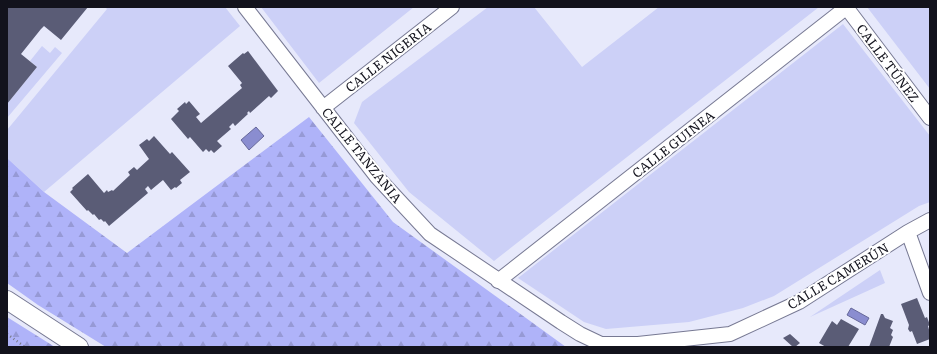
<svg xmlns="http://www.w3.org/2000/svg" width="937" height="354" viewBox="0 0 937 354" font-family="Literata,serif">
<defs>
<pattern id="forest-firs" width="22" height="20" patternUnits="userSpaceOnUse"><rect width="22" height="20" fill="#afb3f9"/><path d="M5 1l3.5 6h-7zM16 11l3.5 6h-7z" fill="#9699d5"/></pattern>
</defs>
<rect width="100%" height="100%" fill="#e7e9fb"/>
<path fill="#ccd0f7" d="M105,7h120l15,19 -196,166 -37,-34v-28l100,-121z
M261,7h153l-95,76z
M488,7h46l48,60 77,-60h160l-325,254 -85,-69 -55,-69 8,-21z
M867,7h63v82z
M843,24l87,112v66l-11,4 -145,90 -31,12 -54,14 -83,7 -22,-7 -66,-44z
M42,46l8,7 5,-6 7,6 -55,65v-14l30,-37 -7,-6z
M880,270l5,13 -75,34z"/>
<path fill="url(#forest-firs)" d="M309,117l84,105 173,125h-460l-68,-42 -31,-22v-125l37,34 83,61z
M7,317l48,30h-48z"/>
<path fill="#8a8dd0" stroke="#66689a" d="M256,127l8,9 -15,14 -8,-10z
M851,308l18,10 -4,7 -18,-10z"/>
<path fill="#5a5c76" d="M7,7h81l-27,33 -17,-14 -3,3 -20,25 16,13 -30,37z
M248,51l30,40 -7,7 -2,-2 -19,17 -1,-2 -2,2 1,1 -13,12 -2,-3 -4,4 2,2 -14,12 5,5 -8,7 -3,-3 -2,2 -3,-3 -3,3 -13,-15 -2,2 -17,-20 8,-8 -2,-2 8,-7 1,2 3,-3 11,13 -4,3 5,6 41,-35 -2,-3 2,-2 -14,-17 15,-13 1,1z
M154,136l16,18 2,-2 18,20 -10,8 2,3 -6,5 -1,-1 -4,3 -8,-10 -12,10 -3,-4 -3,3 3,4 -39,33 -4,-5 -1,1 -3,-3 -2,1 -5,-6 -1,1 -5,-5 -1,1 -17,-19 3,-3 -1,-1 16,-14 16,19 3,-3 1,2 4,-2 1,1 17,-16 -2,-3 6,-5 3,3 12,-11 -10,-14 8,-6 2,2z
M917,298l8,20 2,-1 3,8 -2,1 2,7v6l-13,5 -5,-13 -2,1 -2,-3 1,-4 -8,-21z
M881,314h2l2,4 8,3 -3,7 3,2 -2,5 2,2 -4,10h-20z
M841,319l18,10 -11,18h-22l-7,-4 13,-22 5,4z
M790,334l10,9 -5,4h-2l-10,-9z"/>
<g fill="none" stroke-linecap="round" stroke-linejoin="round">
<g stroke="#777993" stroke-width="16">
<path id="minor" d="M245,7l132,170 53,57 131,88 19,12 21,10h37l92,-10 69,-32 109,-70 22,-12
M846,7l84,111
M323,108l129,-101
M908,232l22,61
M498,281l349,-274"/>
</g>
<g stroke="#777993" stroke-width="20">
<path id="tertiary" d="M7,300l72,47"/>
</g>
<path stroke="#797a87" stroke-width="2.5" stroke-dasharray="1 3" stroke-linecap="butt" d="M7,334l18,13"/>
<use href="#minor" stroke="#fff" stroke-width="14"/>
<use href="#tertiary" stroke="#fff" stroke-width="18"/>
</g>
<g text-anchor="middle" stroke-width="4" stroke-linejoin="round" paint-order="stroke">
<g font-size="13" fill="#12121c" stroke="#fff">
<text transform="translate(388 57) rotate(-38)" y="5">CALLE NIGERIA</text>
<text transform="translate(888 63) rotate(53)" y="5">CALLE TÚNEZ</text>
<text transform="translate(673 144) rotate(-38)" y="5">CALLE GUINEA</text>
<text transform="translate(362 155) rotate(51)" y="5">CALLE TANZANIA</text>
<text transform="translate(838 276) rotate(-31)" y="5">CALLE CAMERÚN</text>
</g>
</g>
<rect width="937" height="354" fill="none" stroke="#12121c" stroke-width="16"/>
</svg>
